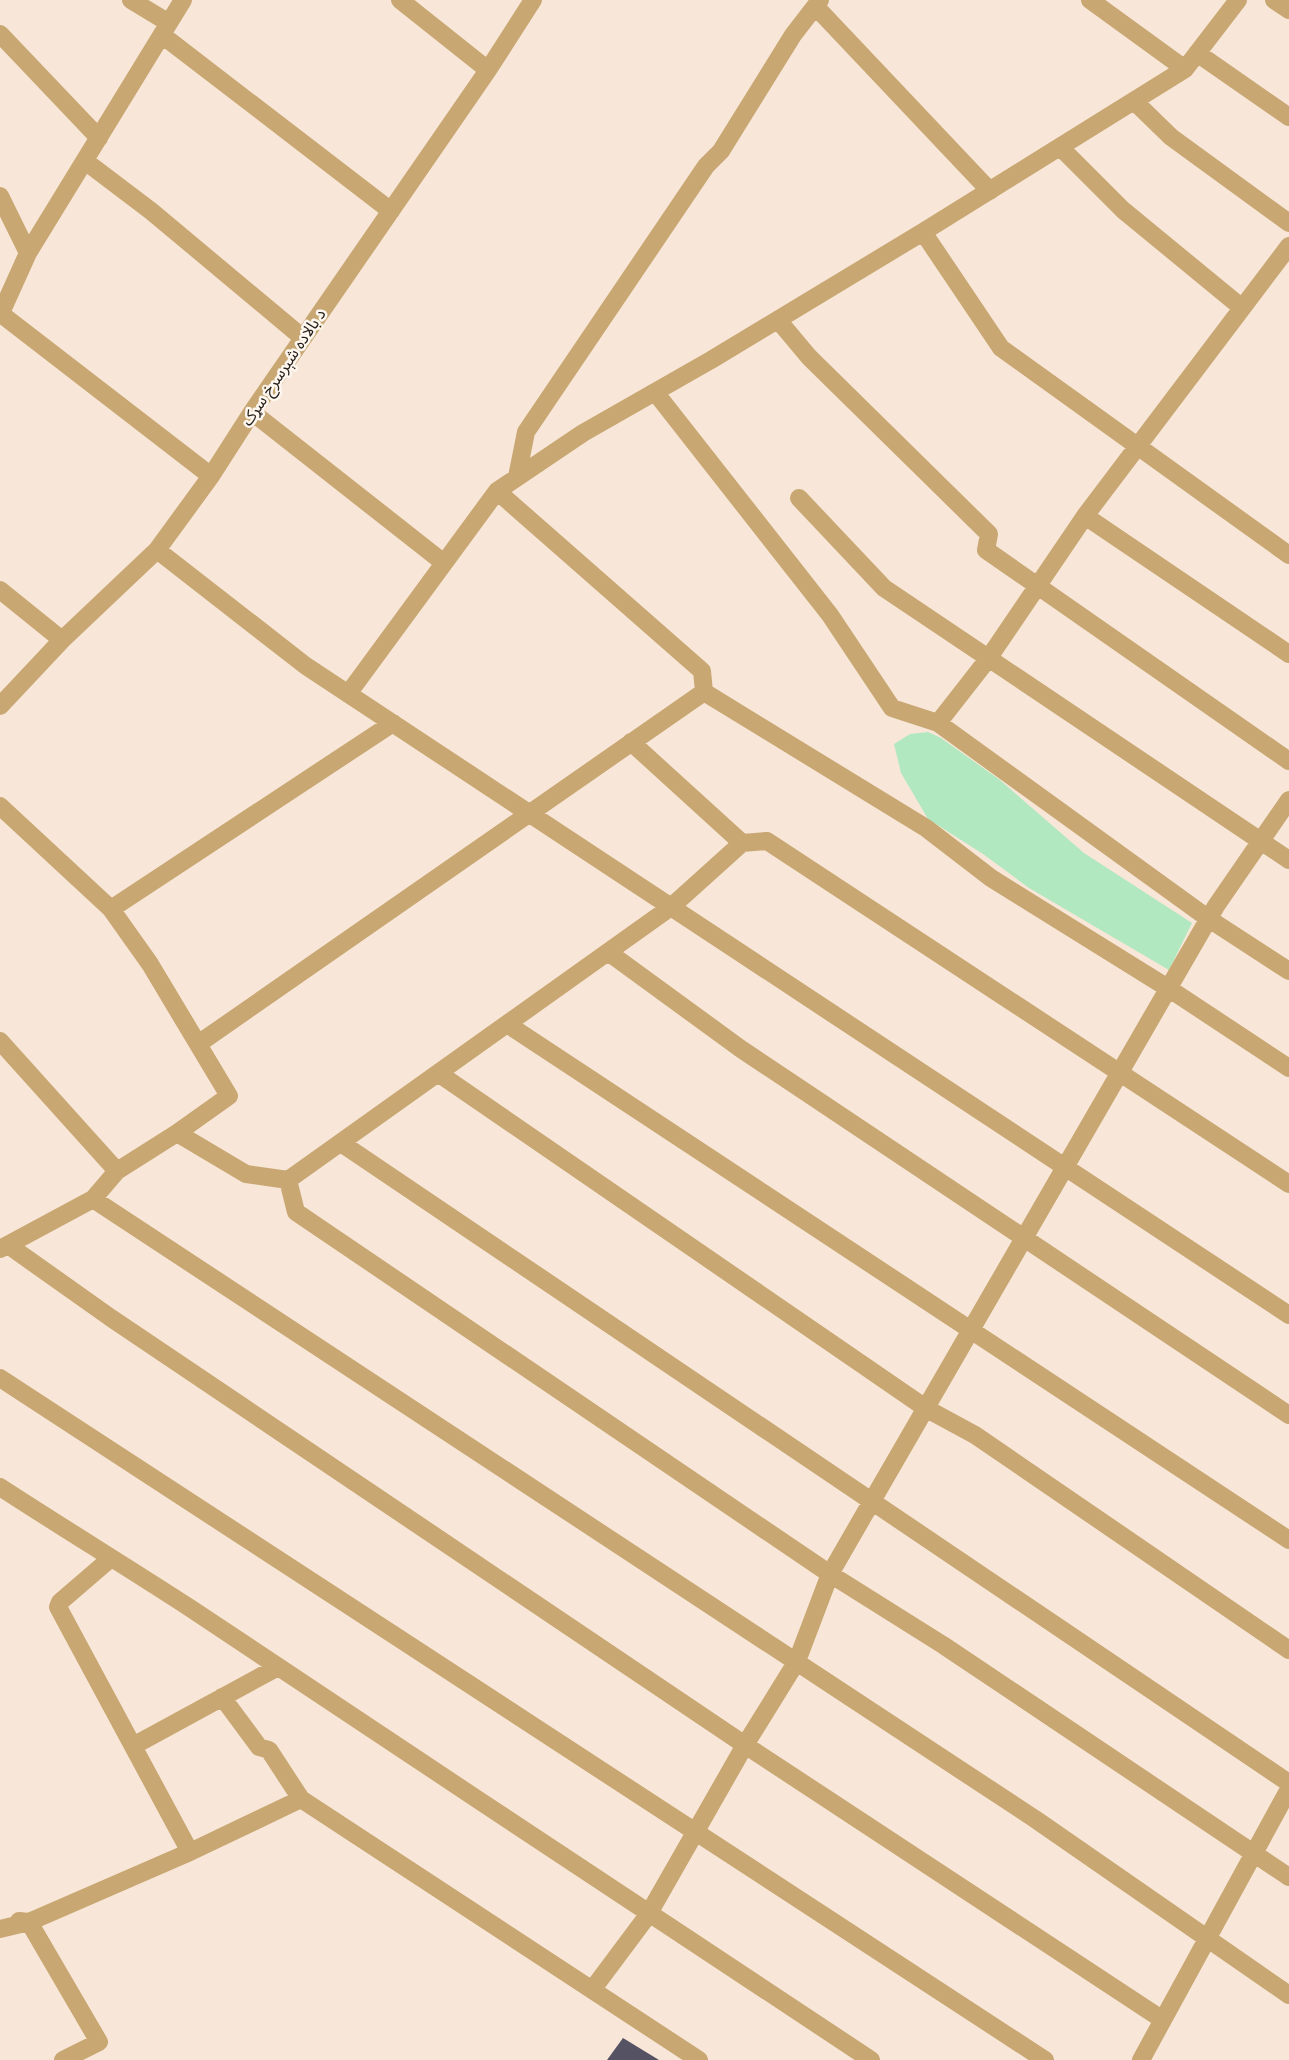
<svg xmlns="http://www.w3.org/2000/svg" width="1289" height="2060" viewBox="0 0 1289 2060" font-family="Karla,'Noto Sans Arabic',sans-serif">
<rect width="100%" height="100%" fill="#f8e7d8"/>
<path fill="#b2e8bf" d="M928,732l13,6 59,42 84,73 108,70 -23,47 -140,-82 -46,-34 -55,-35 -27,-46 -7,-29 16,-10z"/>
<path fill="#545263" d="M623,2038l36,22h-52z"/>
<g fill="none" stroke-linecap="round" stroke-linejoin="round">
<path stroke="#c8a772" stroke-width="18" d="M131,0l38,23
M400,0l88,70
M1090,0l95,69
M1274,0l15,10
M816,7l174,184
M0,34l99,104
M162,35l229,176
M1197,53l92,64
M1134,101l37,36 118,86
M1060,147l63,63 118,97
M85,161l66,50 152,127
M0,196l28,57
M923,232l78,116 288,207
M1,314l210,162
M0,315l28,-62 155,-253
M778,320l31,37 180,177 -3,16 303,211
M655,392l175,223 62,93 46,15 271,196 80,52
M252,412l192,151
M517,477l9,-45 180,-266 15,-15 72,-116 27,-35
M497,491l205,180 2,21 222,136 65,50 180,112 118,78
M799,498l85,90 405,272
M1085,516l204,138
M157,550l149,116 983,649
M0,590l62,50
M348,694l149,-203 86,-58 128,-73 212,-128 262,-163 53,-69
M0,706l62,-66 95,-90 54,-74 41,-64 236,-342 45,-70
M938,723l50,-64 97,-143 204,-270
M631,742l111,101 25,-2 522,343
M0,806l111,103 39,55 79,132 -52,37
M111,909l282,-186
M608,952l133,97 548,366
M507,1024l782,516
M0,1041l117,130
M198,1044l506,-352
M438,1073l489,336 48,26 314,215
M341,1143l948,640
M288,1180l8,32 534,362 113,71 346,232
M93,1199l942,620 254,176
M8,1245l103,73 634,427 418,275
M0,1249l93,-50 24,-28 60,-38 69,41 42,6 383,-273 71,-64
M0,1378l1045,682
M0,1487c63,41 127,80 190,121 227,151 453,302 681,452
M110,1559l-50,43 -2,5 132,245
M222,1697l37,50 10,3 32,49 398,261
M133,1746l145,-79
M19,1921l10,1 70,120 -36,18
M0,1929l29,-7 161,-70 111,-53
M592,1990l56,-75 97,-170 52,-84 33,-87 42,-73 344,-595 73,-106
M1141,2060l148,-271"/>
</g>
<g text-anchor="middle" stroke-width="5" stroke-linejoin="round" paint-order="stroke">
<g font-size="16" fill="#26201a" stroke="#fdf7f0">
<text transform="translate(283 367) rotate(-56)" y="6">د بالاده شېرسرخ سړک</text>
</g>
</g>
</svg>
